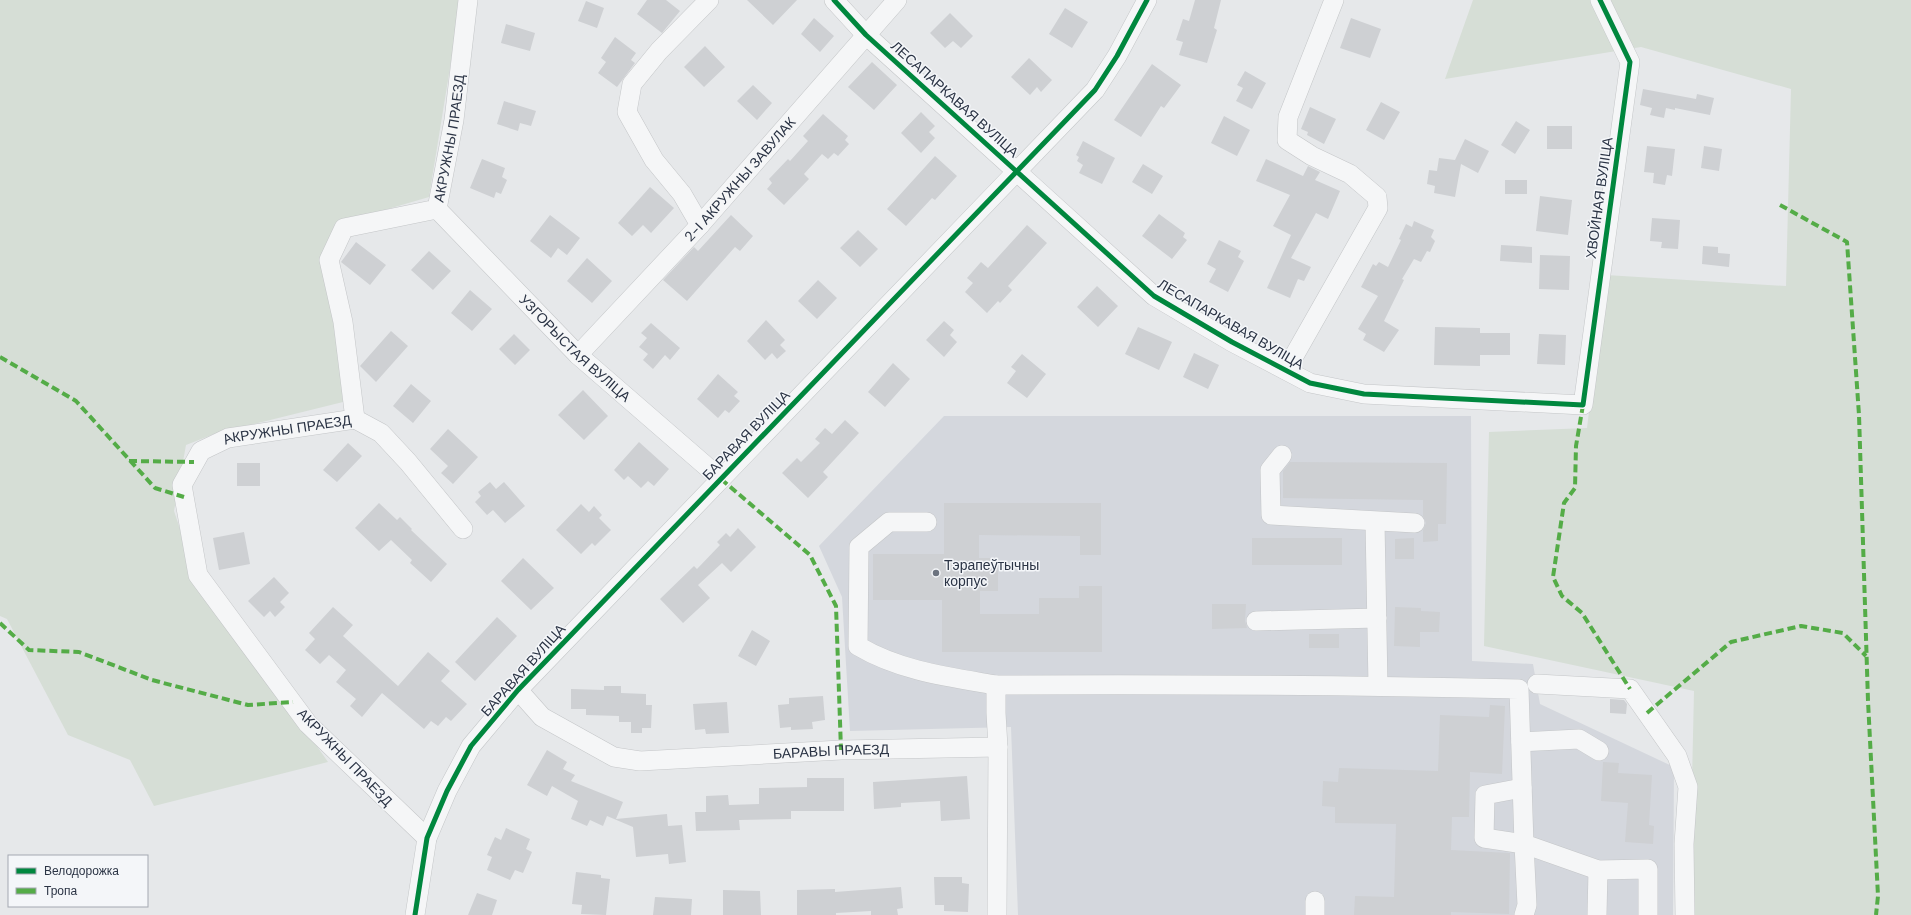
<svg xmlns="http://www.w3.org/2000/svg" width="1911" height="915" viewBox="0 0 1911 915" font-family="'DM Sans',sans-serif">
<rect width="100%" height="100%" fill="#e6e8ea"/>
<path fill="#d4d7dd" d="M944,416h527l1,245 61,3 7,40 134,63 -1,148h-655l-7,-188 -161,4 -8,-134 -23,-51z"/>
<path fill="#d6ded6" d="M0,0h461l-32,197 -89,26 -6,80 9,99 -129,32 -28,11 -12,66 20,60 134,191 -174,44 -24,-46 -62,-25 -61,-116 -7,-3z
M1473,0h438v915h-222l5,-224 -210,-45 5,-214 98,-4 19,-153 180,11 5,-197 -150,-42 -196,32z"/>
<path fill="#ced0d3" d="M647,0h19l14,11 -18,22 -25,-19z
M747,0h50l-24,25z
M1195,0h26l-7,28 3,2 -10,33 -28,-8 4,-13 -7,-2 7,-21 6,2z
M586,1l18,7 -7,20 -19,-7z
M1065,8l23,14 -16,26 -23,-14z
M950,13l23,23 -12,12 -8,-7 -8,7 -15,-15z
M814,18l20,18 -14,16 -19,-18z
M1351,18l30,11 -11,29 -30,-10z
M506,24l29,9 -5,18 -29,-8z
M615,37l21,16 -5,7 4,3 -18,24 -19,-14 8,-11 -5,-4z
M705,46l20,21 -21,20 -20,-20z
M1029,58l23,22 -11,12 -4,-5 -7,8 -19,-18z
M872,62l25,23 -23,25 -26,-23z
M1152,64l29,21 -17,23 -3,-2 -20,31 -27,-17z
M1245,71l21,12 -14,26 -16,-8 7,-13 -6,-3z
M753,85l19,18 -15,17 -20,-19z
M1643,89l53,10 1,-5 17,4 -4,17 -35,-7v2l-9,-2 -2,10 -14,-3 2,-7 -12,-3z
M504,101l32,10 -5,15 -11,-3 -2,8 -21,-7z
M1381,102l19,10 -16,28 -18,-10z
M1310,107l26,12 -12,25 -17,-9 1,-3 -7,-3z
M921,112l14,14 -6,6 6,6 -14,15 -20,-20z
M823,114l25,22 -3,4 4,4 -11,12 -4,-3 -6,6 -6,-5 -18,20 5,5 -25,26 -17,-16 5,-6 -3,-4 19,-20 2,2 18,-20 -5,-5z
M1224,116l26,14 -13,26 -26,-13z
M1516,121l14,9 -15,24 -14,-9z
M1547,126h25v23h-25z
M1465,139l24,12 -11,22 -17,-9 -6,33 -21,-4 1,-7 -8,-2 2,-14 8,1 2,-13 16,2z
M1083,141l32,17 -13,26 -23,-11 4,-8 -6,-4 2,-4 -3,-2z
M1647,146l28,3 -3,27 -5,-1 -2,10 -12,-2 1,-10 -10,-1z
M1704,146l18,3 -3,22 -18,-3z
M935,156l22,20 -22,24 -3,-2 -26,28 -19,-17z
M482,159l23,9 -3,9 5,3 -6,14 -5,-2 -2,6 -24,-10z
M1266,159l37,17 5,-10 12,6 -5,8 25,11 -12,28 -12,-6 -25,45 20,9 -7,14 -6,-2 -8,19 -23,-10 24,-53 -18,-9 17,-31 -34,-14z
M1143,164l20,12 -11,18 -20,-12z
M1505,180h22v14h-22z
M650,187l24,21 -23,25 -8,-8 -11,11 -14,-13z
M1540,196l32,4 -4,35 -32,-4z
M1159,214l26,19 -2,4 4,3 -15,19 -30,-23z
M550,215l30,23 -13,17 -9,-7 -7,10 -21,-17z
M731,215l22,21 -13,15 -5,-4 -48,54 -24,-21 31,-33 4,4z
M1652,218l28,2 -2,29 -17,-1 1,-6 -12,-1z
M1414,221l20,9 -3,7 4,4 -5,11 -3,-1 -6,11 -7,-3 -12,20 2,1 -20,41 15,9 -15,22 -21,-12 3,-6 -8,-5 20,-33 -17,-9 12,-23 3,2 3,-4 9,5 13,-27 -2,-1 7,-15 6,3z
M1027,225l20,18 -39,43 4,4 -12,13 -2,-2 -11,12 -22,-21 8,-9 -6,-5 14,-16 7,6z
M858,230l20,19 -18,18 -20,-19z
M1219,240l22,11 -3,6 6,4 -16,31 -19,-10 7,-13 -9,-5z
M356,242l30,23 -16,20 -29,-23z
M1501,245l31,2v16l-32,-2z
M1703,246l15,1v6l12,1 -1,13 -27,-3z
M429,251l22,20 -18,19 -22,-20z
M1540,255l30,1 -1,34 -30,-1z
M587,258l25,23 -20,22 -25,-22z
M818,280l19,18 -20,21 -19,-18z
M1097,286l21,20 -20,21 -21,-20z
M470,290l22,19 -20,22 -21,-18z
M766,320l19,20 -5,5 6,6 -9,8 -5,-6 -7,7 -18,-19z
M944,321l10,9 -4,5 7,7 -13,15 -18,-17z
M651,323l29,25 -10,12 -5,-5 -12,14 -10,-9 5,-6 -9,-7 8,-9 -6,-5z
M1138,327l34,15 -13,28 -34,-16z
M1435,327l45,1v5h30v22h-30v11l-46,-1z
M391,331l17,15 -32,36 -16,-16z
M514,334l16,16 -15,15 -16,-16z
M1539,334l27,1 -1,30 -28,-1z
M1194,353l25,12 -11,24 -25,-12z
M1022,354l24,20 -19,24 -20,-15 9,-12 -5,-4z
M893,363l17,16 -25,28 -17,-15z
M718,374l20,18 -4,4 6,5 -11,12 -4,-3 -7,8 -21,-19z
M411,384l20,17 -18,22 -20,-17z
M583,390l25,26 -24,24 -26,-25z
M845,420l14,13 -36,39 5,5 -20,21 -26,-25 15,-15 4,4 19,-19 -5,-4 10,-11 7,6z
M448,429l30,28 -25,27 -12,-11 7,-7 -18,-17z
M639,442l30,27 -15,17 -6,-5 -7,7 -13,-12 -4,4 -10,-10z
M348,443l14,13 -25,26 -14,-12z
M1290,462l157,1 -1,61h-8v17l-15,1v-12l3,-7 -3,-7v-16l-140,-2v-27z
M237,463h23v23h-23z
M490,482l6,7 8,-7 21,24 -20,17 -12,-13 -6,5 -12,-13 6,-6 -3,-4z
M379,503l18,17 3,-3 12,12 -1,1 36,34 -16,18 -21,-19 2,-3 -21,-20 -12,11 -24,-23z
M944,503h157v52h-21v-19l-101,-1v23h19v33h-18v23h59v-16h40v-12h23v66h-160v-52h-69v-46h71z
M581,504l8,8 5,-6 8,9 -3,3 12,12 -16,16 -3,-3 -11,11 -25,-24z
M738,528l18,19 -25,25 -9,-9 -24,22 12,13 -27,25 -23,-24 34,-33 3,3 23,-24 -3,-3 9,-9 4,4z
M244,532l6,32 -31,6 -6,-32z
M1252,538h90v27h-90z
M1414,538v21h-19v-20z
M523,558l31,30 -23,22 -30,-29z
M274,577l15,16 -9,9 5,5 -10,10 -5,-6 -6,6 -16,-16z
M1212,604h34l-1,17 2,7 -35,1z
M333,607l20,18 -10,11 55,50 30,-34 22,19 -9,10 26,23 -16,17 -5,-4 -8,9 -7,-5 -7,8 -42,-36 -20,24 -12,-11 6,-7 -20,-17 10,-12 -17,-15 -9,9 -15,-14 10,-11 -6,-6z
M1395,607l26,1v3l19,1 -1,20h-19v15l-26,-1z
M497,617l20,19 -42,45 -20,-19z
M752,630l18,11 -14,25 -18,-10z
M1309,634h30v14h-30z
M604,686h17v7l25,1v11h6l-1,23h-9v5h-11v-11h-12v-6l-33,-1v-6h-15v-20l33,1z
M823,696l2,24 -13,2 1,7 -22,1v-3l-11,1 -2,-23 11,-1v-6z
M1610,699l14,1 3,4 -1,10 -16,-1z
M727,702l2,31 -23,1 -1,-5 -10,1 -2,-26z
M1490,705l15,1 -3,68 -32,-2 -1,45h-17l-1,33 59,3 -1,61 -58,-2v3h-97l1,-19 39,1 2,-73 -61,-1v-16l-13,-1 1,-25 15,1 1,-14 99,3 2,-56 49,2z
M547,750l20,12 -4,7 12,6 -4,6 52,21 -7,17 51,-5 1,12 14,-1 4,37 -17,2 -1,-10 -32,3 -3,-30 -26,-11 -4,10 -13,-6 -3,6 -16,-7 7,-18 -26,-15 -5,10 -20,-11z
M1603,762l16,1 -1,10 34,2 -3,50 5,1 -1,18 -28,-2 3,-39 -27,-2z
M967,776l3,43 -29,2 -1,-20 -39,2v4l-27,2 -1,-27z
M807,778h37v33h-53v8l-52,1 1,10 -44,1 -1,-19h11v-16l22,-1 1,10 30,-1v-16l48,-1z
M506,828l24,11 -4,10 6,3 -9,21 -8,-3 -5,10 -23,-10 5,-13 -5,-2 8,-18 6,3z
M576,872l25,3v3l9,1 -4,36 -25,-1 1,-9 -10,-1z
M934,877h28v6l7,1 -1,28 -24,-1v-6h-9z
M901,887l2,21 -6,1 1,6h-27v-4l-35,2v2h-39v-25l38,-1v3z
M723,890l37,1 1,24h-38z
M477,893l20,7 -5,15h-24z
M655,897l37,2 -1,16h-38z"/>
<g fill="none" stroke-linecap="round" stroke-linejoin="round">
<g stroke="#c4c6c8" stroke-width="20">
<g id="minor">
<path d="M834,0l32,35 288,261 78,46 78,41 54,11 219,11 47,-343 -30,-62"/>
<path id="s1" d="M437,209l141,146 143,124"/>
<path d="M700,225l-18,-31 -28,-34 -27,-48 5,-28 27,-33 50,-51"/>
<path id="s2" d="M578,355l122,-130 197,-225"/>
<path d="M1286,370l92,-162 -1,-11 -27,-23 -38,-18 -25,-16 1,-23 46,-117"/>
<path d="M355,419l26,14 27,29 55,67"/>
<path d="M1282,455l-12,15 1,45 144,8"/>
<path d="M927,522h-38l-30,25 -1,99c42,25 91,31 138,39"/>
<path d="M1375,522l3,164"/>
<path d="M1256,621l121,-3"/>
<path d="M1537,684l93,5 47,67 11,31 -4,57 1,71"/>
<path id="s3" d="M518,690l24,27 72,40 26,4 201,-11 157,-3"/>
<path d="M1521,742l58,-3 20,12"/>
<path d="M1522,788l-37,7 -1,43 40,6 3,61 -3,10"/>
<path id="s4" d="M427,838l-119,-114 -110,-149 -16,-90 19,-34 27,-13 127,-19 -12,-97 -14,-62 15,-32 93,-19 17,-89 14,-120"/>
<path d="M415,915l12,-77 20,-47 24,-45 47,-56 577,-600 22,-34 30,-56"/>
<path d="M997,915l1,-168 -2,-34v-28c175,-1 349,0 523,4l5,155 74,26 50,-1v46"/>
<path d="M1315,915v-14"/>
<path d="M1597,915l1,-45"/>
</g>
</g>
<use href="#minor" stroke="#f5f6f7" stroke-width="19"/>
<path stroke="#54ac47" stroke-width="4" stroke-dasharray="8 4" stroke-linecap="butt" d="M1780,205l67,37 12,173 9,286 10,195 -2,19
M0,357l76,44 79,87 29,9
M1583,405l-7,41 -1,42 -11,15 -11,74 9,19 20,17 48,76
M129,461l65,1
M721,479l89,76 26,51 5,144
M0,623l29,27 50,2 73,28 96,25 45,-3
M1647,713l84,-71 70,-16 42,7 23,23"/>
<g stroke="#f4f6f9" stroke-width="8">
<path id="cycleway" d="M834,0l32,35 288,261 78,46 78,41 54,11 219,11 47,-343 -30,-62
M415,915l12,-77 20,-47 24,-45 47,-56 577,-600 22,-34 30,-56"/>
</g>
<use href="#cycleway" stroke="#00873e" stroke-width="5"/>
</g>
<circle fill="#6c737f" stroke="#f4f6f9" stroke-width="1.5" cx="936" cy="573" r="4"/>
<g text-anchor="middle" stroke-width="3" stroke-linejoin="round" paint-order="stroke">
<g font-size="14" fill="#2b3445" stroke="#f4f6f9">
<text transform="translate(955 99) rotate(42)" y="5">ЛЕСАПАРКАВАЯ ВУЛІЦА</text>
<text dy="5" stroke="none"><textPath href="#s4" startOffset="1002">АКРУЖНЫ ПРАЕЗД</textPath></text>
<text dy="5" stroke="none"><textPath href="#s2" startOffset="239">2-І АКРУЖНЫ ЗАВУЛАК</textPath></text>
<text transform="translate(1599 198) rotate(-82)" y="5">ХВОЙНАЯ ВУЛІЦА</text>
<text transform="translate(1231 324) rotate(30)" y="5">ЛЕСАПАРКАВАЯ ВУЛІЦА</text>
<text dy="5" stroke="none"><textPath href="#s1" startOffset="196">УЗГОРЫСТАЯ ВУЛІЦА</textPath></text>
<text dy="5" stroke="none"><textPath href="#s4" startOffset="570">АКРУЖНЫ ПРАЕЗД</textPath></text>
<text transform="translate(746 435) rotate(-46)" y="5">БАРАВАЯ ВУЛІЦА</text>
<text transform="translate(523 670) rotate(-48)" y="5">БАРАВАЯ ВУЛІЦА</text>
<text dy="5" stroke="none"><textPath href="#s3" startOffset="336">БАРАВЫ ПРАЕЗД</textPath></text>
<text transform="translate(345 757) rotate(46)" y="5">АКРУЖНЫ ПРАЕЗД</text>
</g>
<g font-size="14" fill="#2b3445" stroke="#f4f6f9" text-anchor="start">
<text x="944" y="570">Тэрапеўтычны<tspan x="944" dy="16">корпус</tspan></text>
</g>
</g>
<rect x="8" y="855" width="140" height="52" fill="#f4f6f9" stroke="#a4a8b1"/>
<rect x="16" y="868" width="20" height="6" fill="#00873e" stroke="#a4a8b1"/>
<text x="44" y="875" font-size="12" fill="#2b3445">Велодорожка</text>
<rect x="16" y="888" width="20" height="6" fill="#54ac47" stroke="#a4a8b1"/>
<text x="44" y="895" font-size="12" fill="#2b3445">Тропа</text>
</svg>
